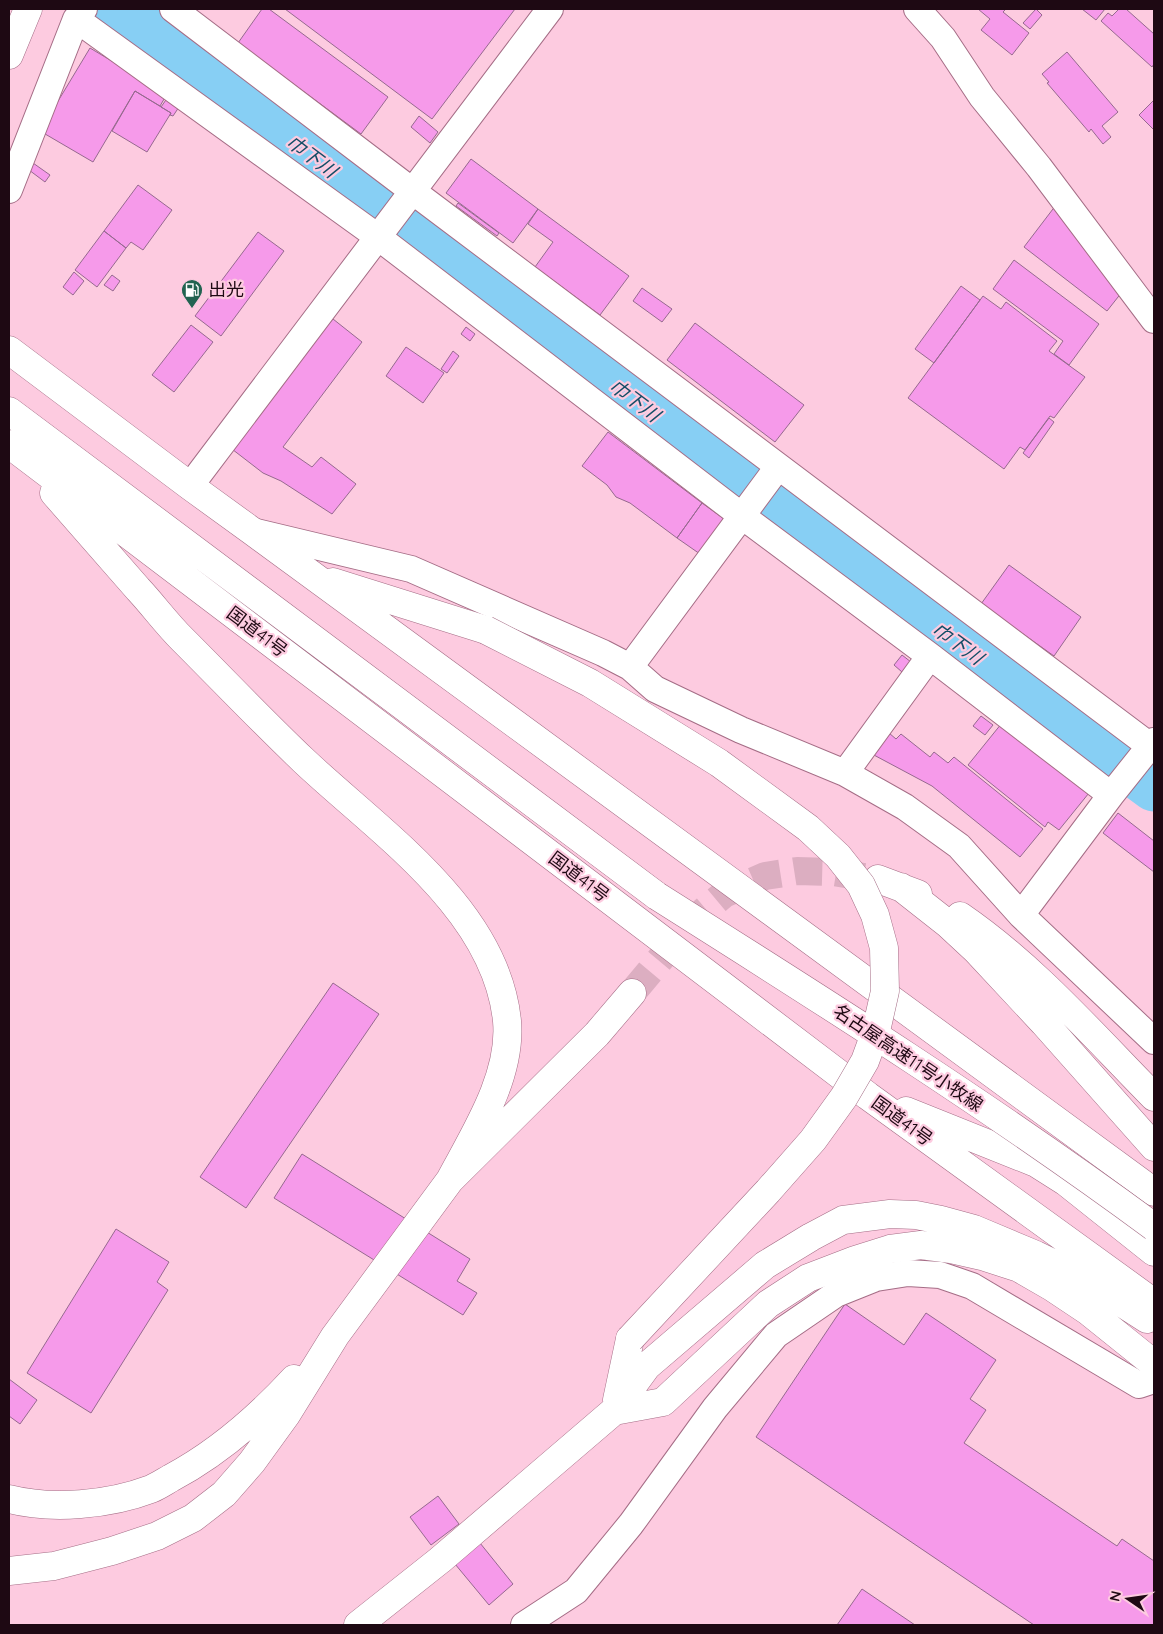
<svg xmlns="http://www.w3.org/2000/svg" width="1163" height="1634" viewBox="0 0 1163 1634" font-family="Quicksand,'Noto Sans JP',sans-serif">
<rect width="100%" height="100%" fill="#fdcbe0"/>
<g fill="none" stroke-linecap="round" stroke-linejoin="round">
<path stroke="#87cff4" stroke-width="49" d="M118,9l756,572 280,206"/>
</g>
<path fill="#f69aea" stroke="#96698f" d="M262,9h7l119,88 -27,37 -123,-91z
M285,9h230l-83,110z
M978,9h28l-3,3 26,21 -17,22 -31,-25 9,-11z
M1036,9l6,6 -12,14 -7,-6z
M1082,9h23l-9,11z
M1119,9h7l28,25v30l-2,3 -51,-46 7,-8 4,3z
M90,48l77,46 -7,12 -25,-15 -42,71 -53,-31z
M1067,52l51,60 -16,14 9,11 -8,7 -12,-15 -2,3 -42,-49 2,-1 -7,-8z
M135,91l36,22 -24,39 -35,-21z
M168,97l11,10 -6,9 -3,-1 1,-2 -10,-6z
M1154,100v30l-15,-15z
M419,116l19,16 -8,11 -19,-16z
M471,159l67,50 -25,34 -67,-50z
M33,163l17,12 -5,7 -16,-12z
M138,185l34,25 -29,40 -12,-8 -5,6 -22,-17z
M458,203l41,30 -2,3 -41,-30z
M1056,205l66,87 -15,19 -83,-64z
M538,209l91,67 -29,39 -65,-48 18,-25 -25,-18z
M104,231l22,17 -29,39 -22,-17z
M258,232l26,19 -63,85 -26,-20z
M1014,260l85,64 -30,41 -15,-11 9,-13 -70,-52z
M74,272l10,9 -11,14 -10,-8z
M112,275l8,6 -7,10 -9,-6z
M961,286l19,14 -46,63 -19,-14z
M642,288l30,21 -10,13 -29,-21z
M983,296l18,13 5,-7 51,39 -8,10 36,26 -31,41 -4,-2 -25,34 -5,-3 -16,22 -96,-71z
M333,319l29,23 -79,105 29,20 9,-10 35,27 -24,30 -51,-33 -18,-8 -35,-27 67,-85z
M695,323l109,82 -29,37 -108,-82z
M191,325l22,17 -39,50 -22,-17z
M466,327l9,7 -5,7 -9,-7z
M406,347l38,26 -21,30 -37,-27z
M453,351l6,5 -12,17 -6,-4z
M1049,418l5,4 -25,36 -6,-5z
M608,432l94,71 -25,35 -47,-35 -14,-6 -9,-12 -25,-19z
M702,503l22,16 -24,35 -23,-16z
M1009,565l72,52 -27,39 -73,-52z
M902,655l9,7 -9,10 -8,-7z
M981,716l12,9 -8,10 -12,-9z
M1006,718l87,70 -34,42 -11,-8 -3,5 -77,-62z
M889,733l7,6 5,-5 29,23 4,-5 14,11 6,-6 89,72 -23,28 -88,-71 -60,-32z
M1118,813l36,28v31l-51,-39z
M333,983l46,31 -133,194 -46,-31z
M302,1154l168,105 -13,22 20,12 -14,22 -189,-117z
M116,1229l53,33 -12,20 11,8 -77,123 -64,-40z
M845,1304l59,41 22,-32 70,47 -26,39 16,11 -22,33 153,103 5,-7 32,22v64h-120l-278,-188z
M9,1379l28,21 -17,24 -11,-8z
M438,1496l21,28 -28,21 -21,-28z
M480,1543l33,41 -24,21 -34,-41z
M862,1589l53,36h-78z"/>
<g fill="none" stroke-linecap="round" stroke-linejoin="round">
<path stroke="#dcaec1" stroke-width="28" stroke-dasharray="28 14" stroke-linecap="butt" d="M632,993l61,-73 31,-26 41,-18 32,-5 37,1 36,6"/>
<g stroke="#a56d86" stroke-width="28">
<path id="street" d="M173,9l238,181 739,556
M917,9l26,29 39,59 57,70 115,153
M76,19l302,218 364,279 188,140 181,139
M9,190l67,-171 8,-10
M190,486l360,-477
M252,531l159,38 192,84 27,14 25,22 86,41 104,43 60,34 54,39 62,69 133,126
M630,667l148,-200
M845,773l85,-117
M1021,915l90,-120 43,-54
M524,1625l52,-34 55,-67 84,-116 61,-73 60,-41 40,-16 32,-5 32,2 32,11 167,99 15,-5"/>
</g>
<g stroke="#a56d86" stroke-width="29">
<path id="highway" d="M9,55l19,-46
M9,350l181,136 62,45 902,661
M9,411l648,485
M9,444l859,652 286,207
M54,493c28,32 56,64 84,96 15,16 28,34 44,50 40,40 80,82 121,121 75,71 193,149 204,261 5,55 -32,112 -57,159
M333,582l153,48
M878,879l40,15
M901,887l47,37 28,26 68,73 110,124
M960,916c73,50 132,118 194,181
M906,1111l130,52 30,19 88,70
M617,1400l13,-61
M614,1411l49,-9 105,-98 40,-26 47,-18 35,-11 31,-4 30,4 31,7 37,12 33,19 36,24 66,53
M9,1499c43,11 100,6 142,-10 7,-3 13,-7 20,-11 47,-25 87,-60 123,-99
M9,1571l45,-5 58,-15 45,-15 36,-18 31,-24 28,-32 34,-47 49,-79 115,-156 147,-146 35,-41
M358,1625l82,-65 174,-149 33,-45 118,-101 46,-28 32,-17 47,-6 26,1 25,5 33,9 62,26 49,24 62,40"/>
</g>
<use href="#street" stroke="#fff" stroke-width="26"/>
<use href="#highway" stroke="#fff" stroke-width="28"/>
<g stroke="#a56d86" stroke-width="29" stroke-linecap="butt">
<path id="highway-bridge" d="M486,630l104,53 129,80 89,65 30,28 23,29 14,30 9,33 1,43 -9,40 -11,30 -21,36 -31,43 -45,51 -138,148
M657,896c168,106 337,213 497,331"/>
</g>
<use href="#highway-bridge" stroke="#fff" stroke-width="28"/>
</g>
<defs>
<g id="fuel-pin" transform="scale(1.125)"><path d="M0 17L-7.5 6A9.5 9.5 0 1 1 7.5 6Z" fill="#226351" stroke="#fdcbe0"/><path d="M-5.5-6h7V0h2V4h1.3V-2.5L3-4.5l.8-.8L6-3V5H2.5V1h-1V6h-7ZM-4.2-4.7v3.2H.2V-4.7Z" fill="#fff"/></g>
</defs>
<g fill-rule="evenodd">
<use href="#fuel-pin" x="192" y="290"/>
</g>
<g text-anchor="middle" stroke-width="4.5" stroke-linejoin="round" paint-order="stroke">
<g font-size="18" fill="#1e0913" stroke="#fdcbe0" text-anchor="start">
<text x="208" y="296">出光</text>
</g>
<g font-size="18" fill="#1e0913" stroke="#fdcbe0">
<text transform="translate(257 632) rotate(37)" y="6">国道41号</text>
<text transform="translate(579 877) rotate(37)" y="6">国道41号</text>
<text transform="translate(908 1058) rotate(34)" y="6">名古屋高速11号小牧線</text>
<text transform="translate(902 1121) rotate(36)" y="6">国道41号</text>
</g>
<g font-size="19" font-style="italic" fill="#144e67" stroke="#fdcbe0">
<text transform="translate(312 156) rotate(37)" y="7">巾下川</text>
<text transform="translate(635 400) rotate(37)" y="7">巾下川</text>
<text transform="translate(958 643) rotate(36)" y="7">巾下川</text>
</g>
</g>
<rect width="1163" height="1634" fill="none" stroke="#1e0913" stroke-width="20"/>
<g transform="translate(1128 1599) rotate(283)" stroke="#fdcbe0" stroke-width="4" paint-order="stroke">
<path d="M0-4L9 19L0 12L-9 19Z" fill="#1e0913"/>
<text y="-8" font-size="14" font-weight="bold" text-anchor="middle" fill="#1e0913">N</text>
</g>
</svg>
